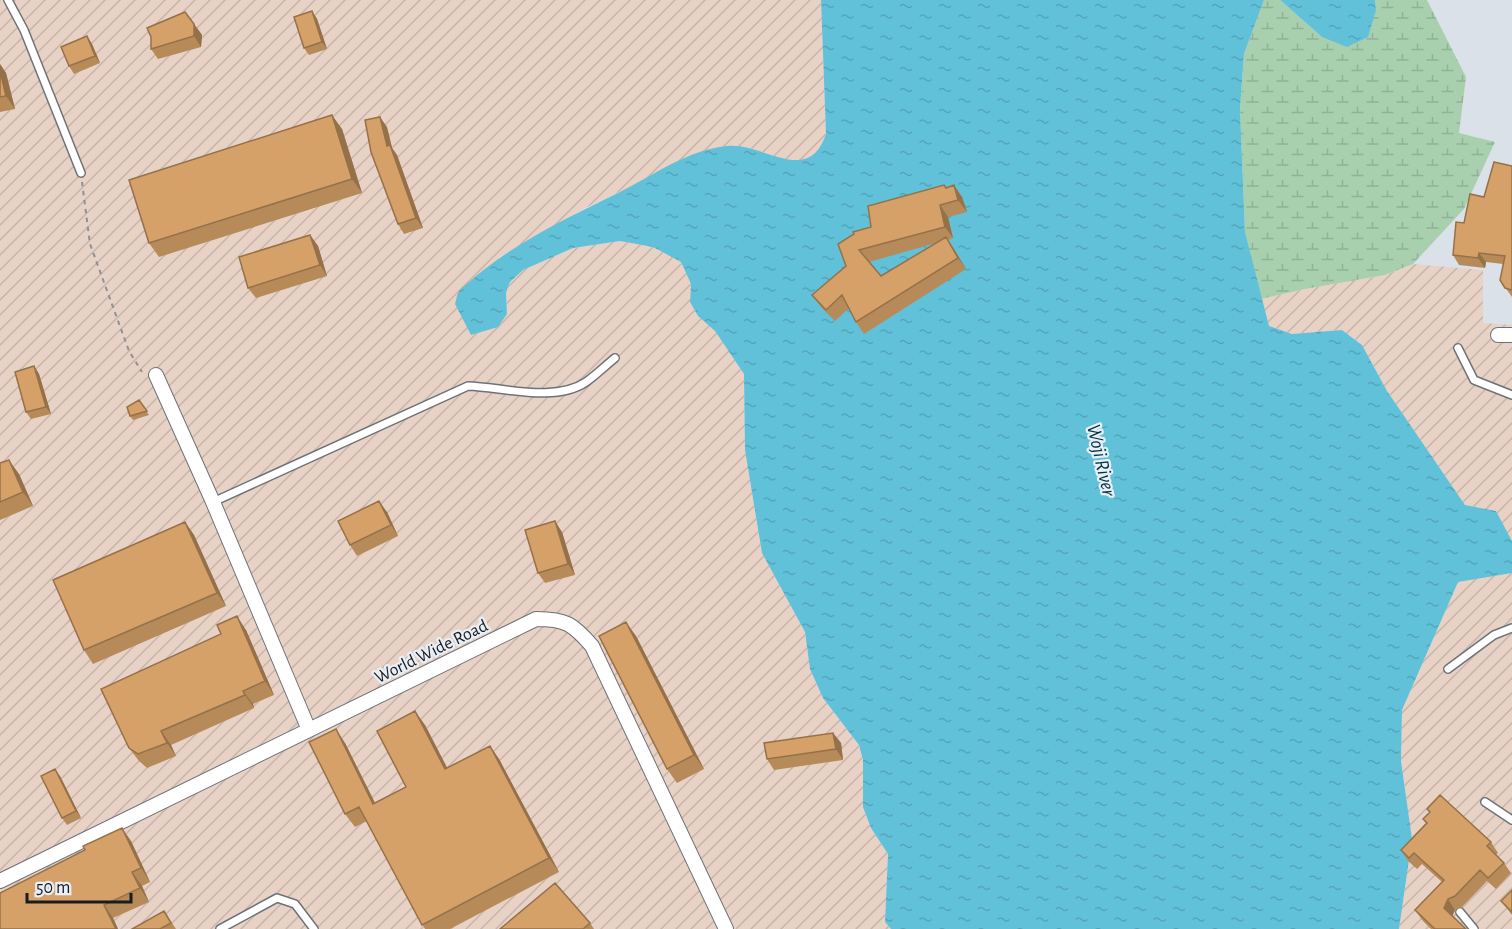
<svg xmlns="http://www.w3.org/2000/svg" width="1512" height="929" viewBox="0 0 1512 929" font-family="'Alegreya Sans',sans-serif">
<defs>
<pattern id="industrial-furrows" width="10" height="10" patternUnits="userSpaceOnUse" patternTransform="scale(1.5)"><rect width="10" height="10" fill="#e8d2c5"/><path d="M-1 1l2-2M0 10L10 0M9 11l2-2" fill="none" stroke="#c6b4a9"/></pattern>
<pattern id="wetland-marsh" width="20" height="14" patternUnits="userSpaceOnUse" patternTransform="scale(1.5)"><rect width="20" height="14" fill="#a9d0ae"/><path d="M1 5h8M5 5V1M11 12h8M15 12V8" fill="none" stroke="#91b295"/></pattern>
<pattern id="water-ripples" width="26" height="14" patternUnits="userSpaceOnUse" patternTransform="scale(1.5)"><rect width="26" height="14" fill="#61c1d9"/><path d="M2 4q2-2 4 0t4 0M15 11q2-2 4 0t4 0" fill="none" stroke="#54a5ba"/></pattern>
</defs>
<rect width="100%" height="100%" fill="#dbe1e8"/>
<path fill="url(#industrial-furrows)" d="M0,0h821l5,134 -5,15 -15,11h-18l-41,-13 -128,45 -34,16 -86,49 8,57 -1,-21 4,-10 13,-13 50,-22 47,-7 33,6 28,15 10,22 -1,18 8,14 17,15 29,43 1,76 17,103 43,79 5,37 13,29 36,47 4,15v47l8,21 17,26 -3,68 6,7h-891z
M1413,264l70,6v53l29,2v216l-16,-30 -31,-6 -78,-114 -25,-46 -20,-15 -50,4 -23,-8 -8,-27 44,-10 80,-14z
M1512,573v356h-113l13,-90 -11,-78 1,-51 56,-129z"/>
<path fill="url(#wetland-marsh)" d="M1264,0h16l42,37 54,-27 -1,-10h52l39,77 -7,56 36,9 -31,67 -51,55 -28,11 -80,14 -44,10 -16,-67 -5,-123 4,-55z"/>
<path fill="url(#water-ripples)" d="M821,0h443l-20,54 -4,55 5,123 24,94 23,8 50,-4 20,15 25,46 78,114 31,6 16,30v32l-54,9 -56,128 -1,51 11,78 -13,90h-508l-6,-7 3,-68 -17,-26 -8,-21v-47l-4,-15 -36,-47 -13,-29 -5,-37 -43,-79 -17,-103 -1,-76 -29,-43 -17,-15 -8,-14 1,-18 -10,-22 -28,-15 -33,-6 -47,7 -50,22 -13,12 -4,11 1,21 -9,13 -27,8 -16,-31c1,-3 2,-10 4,-13 4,-5 12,-10 17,-15 42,-35 93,-59 142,-83 36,-18 69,-43 109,-47 37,-4 81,41 99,-12z
M1280,0h95l1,10 -8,27 -21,10 -25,-10z"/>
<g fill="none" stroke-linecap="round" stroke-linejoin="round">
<g stroke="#6d7278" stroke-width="10">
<path id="lane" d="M8,0l16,30 57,143
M1458,348l16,32 38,15
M213,502l255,-116c34,1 87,17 118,-4 10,-7 19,-16 29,-24
M1448,669l46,-34 18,-7
M1485,802l27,18
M1460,912l14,17
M220,929l57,-31 18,6 19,25"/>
</g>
<g stroke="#6d7278" stroke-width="16">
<path id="street" d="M1498,335h14
M156,375l57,127 96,228
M0,881l536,-262c30,0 37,5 56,27l134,283"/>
</g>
<path stroke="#8d9197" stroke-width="2" stroke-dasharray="4.5 4.5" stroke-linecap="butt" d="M82,182l8,62 39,107 13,21"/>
<use href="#lane" stroke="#fff" stroke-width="7"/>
<use href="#street" stroke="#fff" stroke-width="14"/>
</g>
<path fill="#b78a59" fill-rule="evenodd" d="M312,11l5,8 10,30 -18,6 -5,-7z
M194,24l8,11 -1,12 -43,12 -7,-10z
M87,36l5,8 8,19 -26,11 -5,-8z
M0,64l6,9 9,36 -15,3z
M387,127l5,21 5,7 26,73 -19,6 -6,-10z
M342,129l20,64 -203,64 -10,-14z
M1512,166v131l-12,-17 3,-16 -17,-2 -1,6 -26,-3 -6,-10 31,-58z
M946,188l16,9 5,15 -19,5 5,21 -5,2 18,29 -102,65 -8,-12 -7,-14 -14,13 -14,-14 -9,-12 34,-29 25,-39zM936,243l-55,33 -12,-14z
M310,235l8,11 9,30 -71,22 -8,-10z
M34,366l5,8 12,40 -20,5 -5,-7z
M139,400l10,15 -16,5 -3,-4z
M0,463l19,11 14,32 -33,14z
M387,512l11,24 -41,20 -7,-11z
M185,522l9,13 32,71 -133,58 -9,-14z
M562,532l13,43 -30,8 -7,-10z
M246,630l28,65 -21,9 1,4 -83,37 5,11 -29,12 -8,-7 -10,-13z
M636,636l68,133 -27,14 -10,-14z
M425,725l22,43 43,-22 9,13 60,113 -109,57h-25l-58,-108 -12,6 -10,-13v-71l30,60 31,-16z
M833,733l8,10 2,17 -69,10 -7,-11z
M60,776l21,42 -14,7 -5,-7z
M1427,809l64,33 7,11 -2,2 8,8 7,10 -15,16 -9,-8 -25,26 -7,3 -3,6 14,13h-35l-8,-8 -8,-11 27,-28 -20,-18 -5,5 -9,-8 -7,-11 25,-27 -3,-4 7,-6z
M131,841l19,41 -8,4 7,16 -36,16 5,11h-118z
M1512,890v25l-11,-14z
M164,911l12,18h-44z
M590,923l4,6h-94z"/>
<path fill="#957149" d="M312,11l5,8 10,30 -5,-7z
M194,24l8,11 -1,12 -7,-11z
M87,36l5,8 8,19 -5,-7z
M0,64l6,9 9,36 -9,-13 -6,-25z
M332,115l10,14 20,64 -10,-14z
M380,117l7,10 5,21 5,7 26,73 -7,-10 -29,-72z
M954,185l8,12 5,15 -9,-12z
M940,205l8,12 5,21 -8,-11z
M310,235l8,11 9,30 -7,-11z
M946,237l8,12 12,20 -8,-11z
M1479,253l7,9 -1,6 -7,-10z
M34,366l5,8 12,40 -5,-7z
M9,460l10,14 14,32 -10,-14z
M379,501l8,11 11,24 -7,-11z
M555,521l7,11 13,43 -7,-11z
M185,522l9,13 32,71 -9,-13z
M237,616l9,14 28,65 -9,-14z
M626,622l10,14 68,133 -10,-14z
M243,691l10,13 1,4 -9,-13z
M415,711l10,14 30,58 -10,-14z
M336,729l9,14 37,74 -9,-13z
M161,731l10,14 5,11 -9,-13z
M833,733l8,10 2,17 -7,-11z
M490,746l9,13 60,113 -10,-14z
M55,769l5,7 21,42 -5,-7z
M122,828l9,13 19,41 -9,-14z
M132,872l10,14 7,16 -9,-14z
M1448,899l7,11 -4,9 -7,-11z
M104,905l9,13 5,11h-2z"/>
<path fill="#d5a168" stroke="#957149" stroke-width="1.5" d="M312,11l10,31 -18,6 -10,-31z
M185,12l9,12v12l-43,13v-12l-4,-9z
M87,36l8,20 -26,10 -8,-19z
M0,71l6,25 -6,1z
M332,115l20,64 -203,64 -20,-63z
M380,117l7,29 3,-1 26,73 -18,6 -27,-72 -6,-32z
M1494,162l18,4v124l-7,-2 -5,-8 5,-24 -26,-3 -1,5 -25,-3 3,-33 8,1 6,-29 14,3z
M944,185l2,3 8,-3 4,15 -18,5 5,22 -86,23 22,26 65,-39 12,21 -102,64 -14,-27 -16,15 -14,-15 34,-29 -8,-22 16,-10 -1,-2 18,-5 -3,-21z
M310,235l10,30 -72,23 -9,-31z
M34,366l12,41 -20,5 -11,-40z
M139,400l8,11 -17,5 -3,-9z
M9,460l14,32 -23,10v-39z
M379,501l12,24 -41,20 -12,-24z
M555,521l13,43 -30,9 -13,-43z
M185,522l32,71 -133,57 -31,-70z
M237,616l28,65 -22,10 2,4 -84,36 6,12 -29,11 -9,-6 -28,-59 120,-55 -4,-9z
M626,622l68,133 -27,14 -68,-133z
M415,711l30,58 45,-23 59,112 -127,67 -63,-118 -14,7 -36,-72 27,-13 37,75 33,-17 -29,-56z
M833,733l3,16 -69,10 -3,-16z
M55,769l21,42 -14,7 -21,-42z
M1440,795l51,47 -4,4 17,17 -16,15 -8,-8 -25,26 -7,3 -4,9 22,21h-31l-20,-19 29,-30 -30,-27 -5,5 -8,-8 26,-27 -4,-4 7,-7 -3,-3z
M122,828l19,40 -9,4 8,16 -36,17 12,24h-116v-36l85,-43 -2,-4z
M555,883l35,40 -7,6h-83z
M1512,890v22l-11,-11z
M164,911l7,12 -11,6h-28z"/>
<g text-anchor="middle" stroke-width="4.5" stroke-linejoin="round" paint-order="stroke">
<g font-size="18" fill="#191b1e" stroke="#e8eff6">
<text transform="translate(431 651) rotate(-26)" y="6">World Wide Road</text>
</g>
<g font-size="20" font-style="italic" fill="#03333d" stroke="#e8eff6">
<text transform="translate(1102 460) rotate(77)" y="7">Woji River</text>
</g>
</g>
<path d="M27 893v9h104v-9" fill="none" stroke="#191b1e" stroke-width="3"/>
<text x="36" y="893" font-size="18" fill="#191b1e" stroke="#e8eff6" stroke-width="4.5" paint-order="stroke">50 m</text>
</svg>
